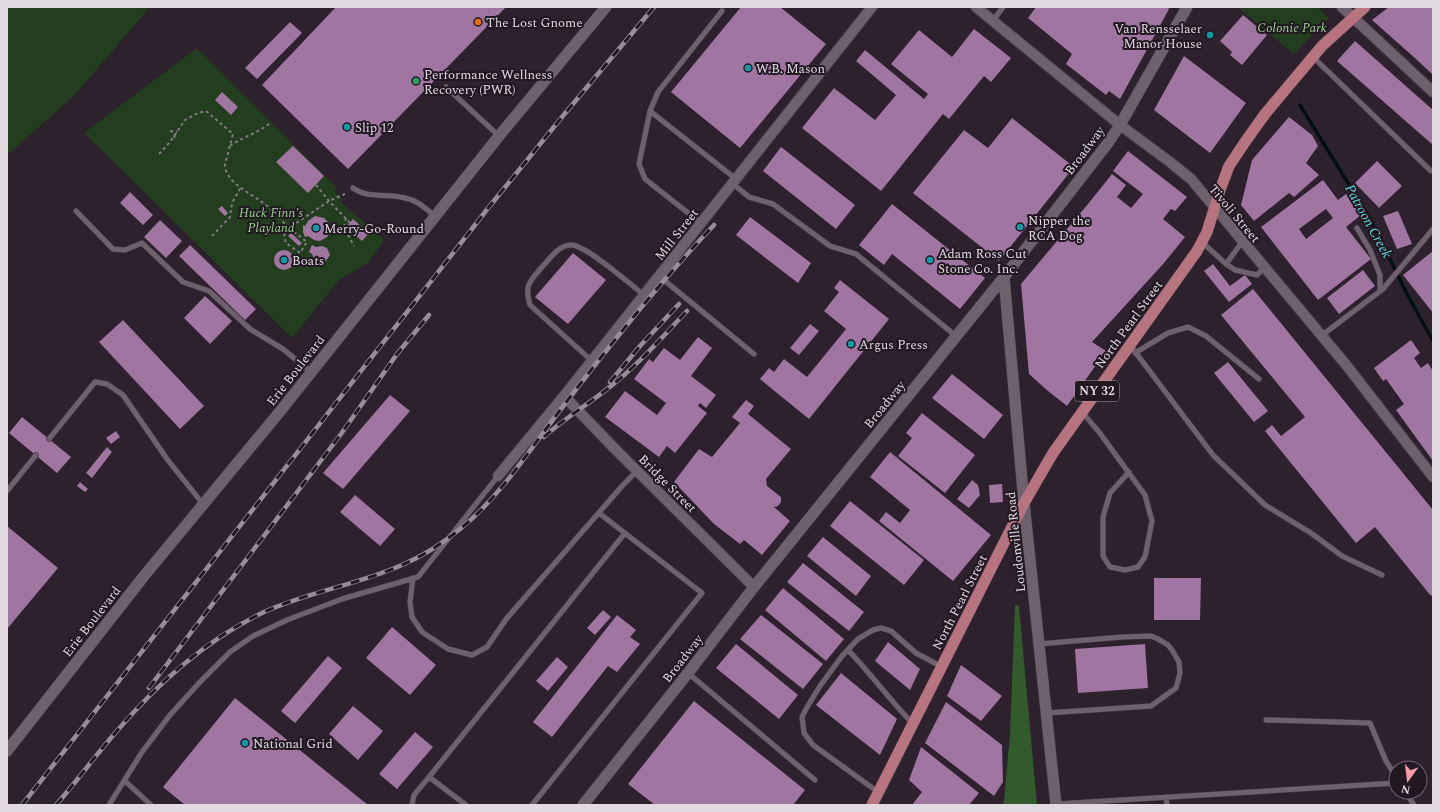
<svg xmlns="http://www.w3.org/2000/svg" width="1440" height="812" viewBox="0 0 1440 812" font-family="Spectral,serif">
<rect width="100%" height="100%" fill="#2c212c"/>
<path fill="#223e1e" d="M7,7h143l-77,90 -66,58z
M1237,7h80l12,11 -35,36z
M197,48l139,139 -1,5 6,6 1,5 42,37 -16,23 -29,17 -47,58 -208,-205z"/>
<path fill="#335a2d" d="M1015,605l4,1 18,199h-35l2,-4 6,-67z"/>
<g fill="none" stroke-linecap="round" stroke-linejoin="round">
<path stroke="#000f10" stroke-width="3.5" d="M1300,105l70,114 38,77 25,45"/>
</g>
<path fill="#a175a1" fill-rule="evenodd" d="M336,7h170l-158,162 -86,-84z
M741,7h39l46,37 -86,104 -69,-56z
M1036,7h132l1,2 -49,90 -11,-8 -3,4 -40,-31 6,-10 -44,-36z
M1389,7h44v68l-17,-16 -44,-39z
M1243,15l24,20 -25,30 -12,-10 2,-3 -12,-11z
M290,22l12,11 -45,46 -12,-11z
M974,29l37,29 -20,24 -7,-6 -35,43 -6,-5 -62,77 -79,-63 32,-40 41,32 21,-25 -40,-34 9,-11 59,49 4,-5 -37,-30 28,-34 33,27z
M1355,41l78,69v35l-96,-84z
M1184,56l62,47 -36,50 -56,-43z
M222,92l16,15 -7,8 -16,-15z
M1289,117l23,18 6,11 -12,17 13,12 -25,22 -5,-4 -35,28 -13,-16 11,-45z
M1012,118l62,49 -75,94 -86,-68 51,-63 24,18z
M293,146l31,30 -16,17 -32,-31z
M781,147l74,58 -19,24 -73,-58z
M1128,151l59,46 -12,14 -4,-2 -8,10 22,18 -21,26 -72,79 14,9 -39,55 -19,-15 -19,-17 -8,-90 67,-80 24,-30 14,11 -9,12 14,11 12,-14 -30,-23z
M1377,161l25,25 -23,22 -24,-25z
M1323,180l15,20 8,-6 15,21 -15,12 25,32 -53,41 -57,-73zM1326,209l7,9 -27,21 -7,-10z
M130,192l23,23 -10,10 -23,-22z
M892,204l93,74 -25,31 -68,-55 -8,11 -25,-20z
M222,206l6,7 -3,3 -7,-7z
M1398,211l14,33 -15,5 -14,-33z
M315,216l9,2 5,5 1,4v6l-3,4 -7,4 -6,-1 -6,-4 -3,1 -2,-5v-7l2,1 3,-5z
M750,217l61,46 -13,20 -62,-48z
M353,219l16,14 -7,8 -16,-14z
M160,220l22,21 -16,17 -22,-21z
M291,233l11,10 -3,3 -11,-10z
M190,245l66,64 -11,11 -66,-64z
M312,245l4,2 6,-1 5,2 3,7 -4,6 -8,2 -4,-4 -2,-5 -3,-2z
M274 260a10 10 0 1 1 20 0a10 10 0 1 1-20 0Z
M1433,251v62l-30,-38z
M573,253l33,27 -38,44 -33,-27z
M1213,264l17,22 15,-11 7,9 -23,18 -25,-31z
M1363,270l12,16 -36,28 -12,-16z
M840,280l49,39 -80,100 -49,-40 9,-11 5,4 10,-13 23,18 39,-48 -22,-18 15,-19 -5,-4z
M1253,289l180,221v84l-2,2 -56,-69 -19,16 -91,-112 7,-6 9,11 24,-19 -84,-102z
M205,296l27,25 -22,23 -26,-26z
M123,320l81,86 -24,23 -81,-87z
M810,324l9,7 -20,24 -9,-7z
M698,337l14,11 -21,28 25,19 -10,13 -6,-5 -2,3 9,7 -32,40 -8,-7 -8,11 -54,-40 20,-26 32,24 9,-12 -32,-24 15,-20 4,3 11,-14 16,12z
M1411,340l9,13 -6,5 7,10 7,-5 5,8v90l-37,-51 8,-6 -18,-25 -3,2 -9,-13z
M1228,362l40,49 -14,11 -40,-49z
M952,374l51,41 -19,24 -52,-41z
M390,395l20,16 -67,78 -20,-16z
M746,400l8,6 -6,8 43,35 -25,30 1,7 14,11v5l-3,4 -4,1 16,14 -28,34 -18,-15 -4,4 -26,-20 -40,-42 25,-33 13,8 28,-34 -8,-6z
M922,413l53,42 -30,38 -47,-37 14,-18 -6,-5z
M22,417l49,40 -14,16 -48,-40z
M116,431l4,6 -9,7 -5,-6z
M107,447l5,5 -20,26 -6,-5z
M890,452l101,83 -38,46 -74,-60 7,-9 14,11 10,-13 -40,-33z
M972,480l6,5 2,10 -11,13 -12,-9z
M80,482l8,7 -3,3 -8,-6z
M1002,484l1,18 -13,1 -1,-18z
M355,495l40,34 -15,17 -40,-34z
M850,501l74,59 -20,25 -74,-59z
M7,526l51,42 -51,61z
M823,537l48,39 -15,20 -49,-40z
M803,563l61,49 -15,19 -62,-49z
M1154,578h47l-1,42h-46z
M783,588l61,51 -18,22 -61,-51z
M603,610l8,7 -16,18 -8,-7z
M617,615l19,15 -6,7 10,7 -23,28 -9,-6 -56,71 -19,-15z
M761,615l62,49 -20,25 -63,-50z
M392,627l44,38 -26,30 -44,-37z
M888,642l32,27 -10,21 -35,-29z
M736,644l62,51 -19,24 -63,-51z
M1145,644l3,44 -70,5 -3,-44z
M328,656l14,12 -47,55 -14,-12z
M557,657l11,10 -20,24 -12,-10z
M961,665l41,31 -21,25 -34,-25z
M841,673l56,46 -17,36 -64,-50z
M235,698l133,107h-183l-22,-18z
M694,701l111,89 -12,15h-138l-27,-21z
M946,702l56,43 1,37 -9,14 -69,-53z
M353,706l30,25 -25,29 -29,-26z
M415,732l18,15 -36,42 -18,-15z
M921,747l58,46 -10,12h-57l10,-13 -13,-12z"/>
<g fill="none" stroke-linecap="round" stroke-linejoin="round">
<g stroke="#453c45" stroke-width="6">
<path id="service" d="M993,21l10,-14
M1313,57l118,114h2
M446,87l53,49
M650,111l86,68
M732,183l17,14 24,7 57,42 26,8 100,82
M353,188c15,11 35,5 52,10 12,2 21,11 30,18
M76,211l37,38 12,1 17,-7 41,39 26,9 41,38 33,20 28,23
M701,223l-56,-44 -6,-15 11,-53 8,-19 64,-81
M1357,228l13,22 10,25v16
M1202,242l24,22 9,6 22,5 7,-7
M1226,264l16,-22
M659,276l95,78
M1321,336l62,-47 50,-60
M1130,345l83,110 52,50 46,28 31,23 40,19
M1135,353l33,-20 20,-6 18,9 53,43
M592,361l-62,-56c-6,-20 0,-24 12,-38 8,-8 16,-22 29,-22 14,-1 60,40 73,50
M1082,412l17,20 46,63 7,26 -7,36 -7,10 -13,3 -15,-3 -7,-11v-39l7,-24 19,-21
M49,439l46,-57 12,2 16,11 44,64 36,45
M7,491l29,-36
M413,578l-3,24 2,15 10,15 26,17 24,6 15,-8 20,-29 116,-133 14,-14
M1039,644l83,-7 29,-1 7,3 10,6 4,5 7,12 1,11 -4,15 -25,18 -104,7
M848,650c23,24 42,50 65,74
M688,673l127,107
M1266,720l104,3 16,38 10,16
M125,781l26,24
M878,792l-65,-47 -9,-12 -2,-16 4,-8 14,-23 22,-30 16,-17 15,-9 8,-2 10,3 25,22 26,14
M1405,792l9,13
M1166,797l1,8
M1056,804l340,-21
M109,805l33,-53 28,-37 30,-33 30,-30 23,-16 34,-16 55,-21 76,-22 80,-101
M412,805l2,-10 15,-18
M466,805l-37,-28 196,-244
M532,805l170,-212 -103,-80"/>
</g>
<g stroke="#453c45" stroke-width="12">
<path id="minor" d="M976,7l144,118 50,37 21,17 156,187 86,111
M1342,7l91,85
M564,396l51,53 139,138
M498,476l66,-80 308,-389"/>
</g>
<g stroke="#453c45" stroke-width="12">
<path id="tertiary" d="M1004,277l20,226
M7,751l137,-175 138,-167 217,-273 107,-129
M583,805l105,-132 66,-86 250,-310 104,-134 12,-18 67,-118"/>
</g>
<g stroke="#453c45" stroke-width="12">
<path id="secondary" d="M1024,503l32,302"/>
</g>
<g stroke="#453c45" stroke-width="12">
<path id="primary" d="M872,805l152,-302 29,-50 144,-202 10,-19 13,-42 9,-24 16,-24 20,-28 57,-68 43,-39"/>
</g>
<path stroke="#837a83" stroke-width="2" stroke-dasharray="3 3" stroke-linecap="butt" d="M170,131l7,1
M174,135l2,6
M230,146c13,-10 28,-12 41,-24
M159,154l11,-12 15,-22 13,-7 8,-2 27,23 -8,30c-1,19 30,31 42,42 8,7 15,15 22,22l40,-27 18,-8
M316,185l13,16 21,22
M276,215l5,-6
M346,218l-2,9 10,19
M289,228l18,14 -7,11 -14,-10 -2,-8z
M212,236l18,-19 2,-14 9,-16"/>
<use href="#service" stroke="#6e606d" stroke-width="5"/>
<use href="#minor" stroke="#6e606d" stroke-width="10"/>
<use href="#tertiary" stroke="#6e606d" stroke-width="11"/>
<use href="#secondary" stroke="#6e606d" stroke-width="11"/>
<use href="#primary" stroke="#b8747e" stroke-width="11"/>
<g stroke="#968d96" stroke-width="4.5">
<path id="rail" d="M610,382l30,-36 39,-42
M544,437c23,-21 50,-36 73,-56 26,-21 47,-46 70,-70
M149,688l192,-254 56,-80 32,-39
M22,805l467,-598 73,-90 92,-110
M56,805c21,-24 39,-49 60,-73 41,-48 88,-91 146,-119 45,-21 95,-28 140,-48 21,-9 41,-22 58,-36 40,-32 70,-80 101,-120 49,-64 98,-126 153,-184"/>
</g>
<use href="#rail" stroke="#221822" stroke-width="3" stroke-dasharray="9" stroke-linecap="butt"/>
</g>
<circle fill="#e8710a" stroke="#221822" stroke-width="1.5" cx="478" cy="22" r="4"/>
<g fill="#0f9aa8" stroke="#221822" stroke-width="1.5">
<circle cx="1210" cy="35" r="4"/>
<circle cx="748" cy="68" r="4"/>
<circle cx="347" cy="127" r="4"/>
<circle cx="1020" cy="227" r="4"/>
<circle cx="316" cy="228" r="4"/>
<circle cx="284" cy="260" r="4"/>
<circle cx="930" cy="260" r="4"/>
<circle cx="851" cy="344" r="4"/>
<circle cx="245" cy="743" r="4"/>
</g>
<circle fill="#2e9e5b" stroke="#221822" stroke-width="1.5" cx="416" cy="81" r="4"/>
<g text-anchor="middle" stroke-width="4" stroke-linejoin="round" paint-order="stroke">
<rect fill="#221822" stroke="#a8a0a8" stroke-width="1" x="1075" y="381" width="44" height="20" rx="3"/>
<g font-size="12" font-weight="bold" fill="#e1dae1">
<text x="1097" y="395">NY 32</text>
</g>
<g font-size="13" fill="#e1dae1" stroke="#221822" text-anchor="start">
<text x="486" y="27">The Lost Gnome</text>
<text x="1202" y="33" text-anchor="end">Van Rensselaer<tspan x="1202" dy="15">Manor House</tspan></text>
<text x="756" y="73">W.B. Mason</text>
<text x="424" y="79">Performance Wellness<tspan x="424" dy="15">Recovery (PWR)</tspan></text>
<text x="355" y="132">Slip 12</text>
<text x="1028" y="225">Nipper the<tspan x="1028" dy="15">RCA Dog</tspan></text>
<text x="324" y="233">Merry-Go-Round</text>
<text x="938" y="258">Adam Ross Cut<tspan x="938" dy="15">Stone Co. Inc.</tspan></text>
<text x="292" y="265">Boats</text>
<text x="859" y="349">Argus Press</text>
<text x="253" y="748">National Grid</text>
</g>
<g font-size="13" font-style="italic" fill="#97d28d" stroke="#221822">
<text x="1292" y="32">Colonie Park</text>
<text x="271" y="217">Huck Finn's<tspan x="271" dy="15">Playland</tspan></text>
</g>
<g font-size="13" fill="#e1dae1" stroke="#221822">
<text transform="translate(1084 150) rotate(-53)" y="5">Broadway</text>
<text transform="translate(1235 213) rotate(50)" y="5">Tivoli Street</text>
<text transform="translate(676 234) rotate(-52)" y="5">Mill Street</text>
<text transform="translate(1128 324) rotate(-54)" y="5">North Pearl Street</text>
<text transform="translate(295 370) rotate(-52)" y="5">Erie Boulevard</text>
<text transform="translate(884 404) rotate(-51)" y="5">Broadway</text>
<text transform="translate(668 483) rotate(45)" y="5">Bridge Street</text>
<text transform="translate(1015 542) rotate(-96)" y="5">Loudonville Road</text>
<text transform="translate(959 602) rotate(-63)" y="5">North Pearl Street</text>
<text transform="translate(91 621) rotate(-52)" y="5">Erie Boulevard</text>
<text transform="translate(682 658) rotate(-52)" y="5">Broadway</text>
</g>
<g font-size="14" font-style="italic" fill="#5cdde1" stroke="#221822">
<text transform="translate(1369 221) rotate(61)" y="5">Patroon Creek</text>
</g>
</g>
<rect width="1440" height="812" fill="none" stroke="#e1dae1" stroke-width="16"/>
<g transform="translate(1408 780) rotate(194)"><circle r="19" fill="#221822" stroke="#6e666e"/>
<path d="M0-3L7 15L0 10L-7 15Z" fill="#f49aa6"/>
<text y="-6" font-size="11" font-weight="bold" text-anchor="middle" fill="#e1dae1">N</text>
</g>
</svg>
